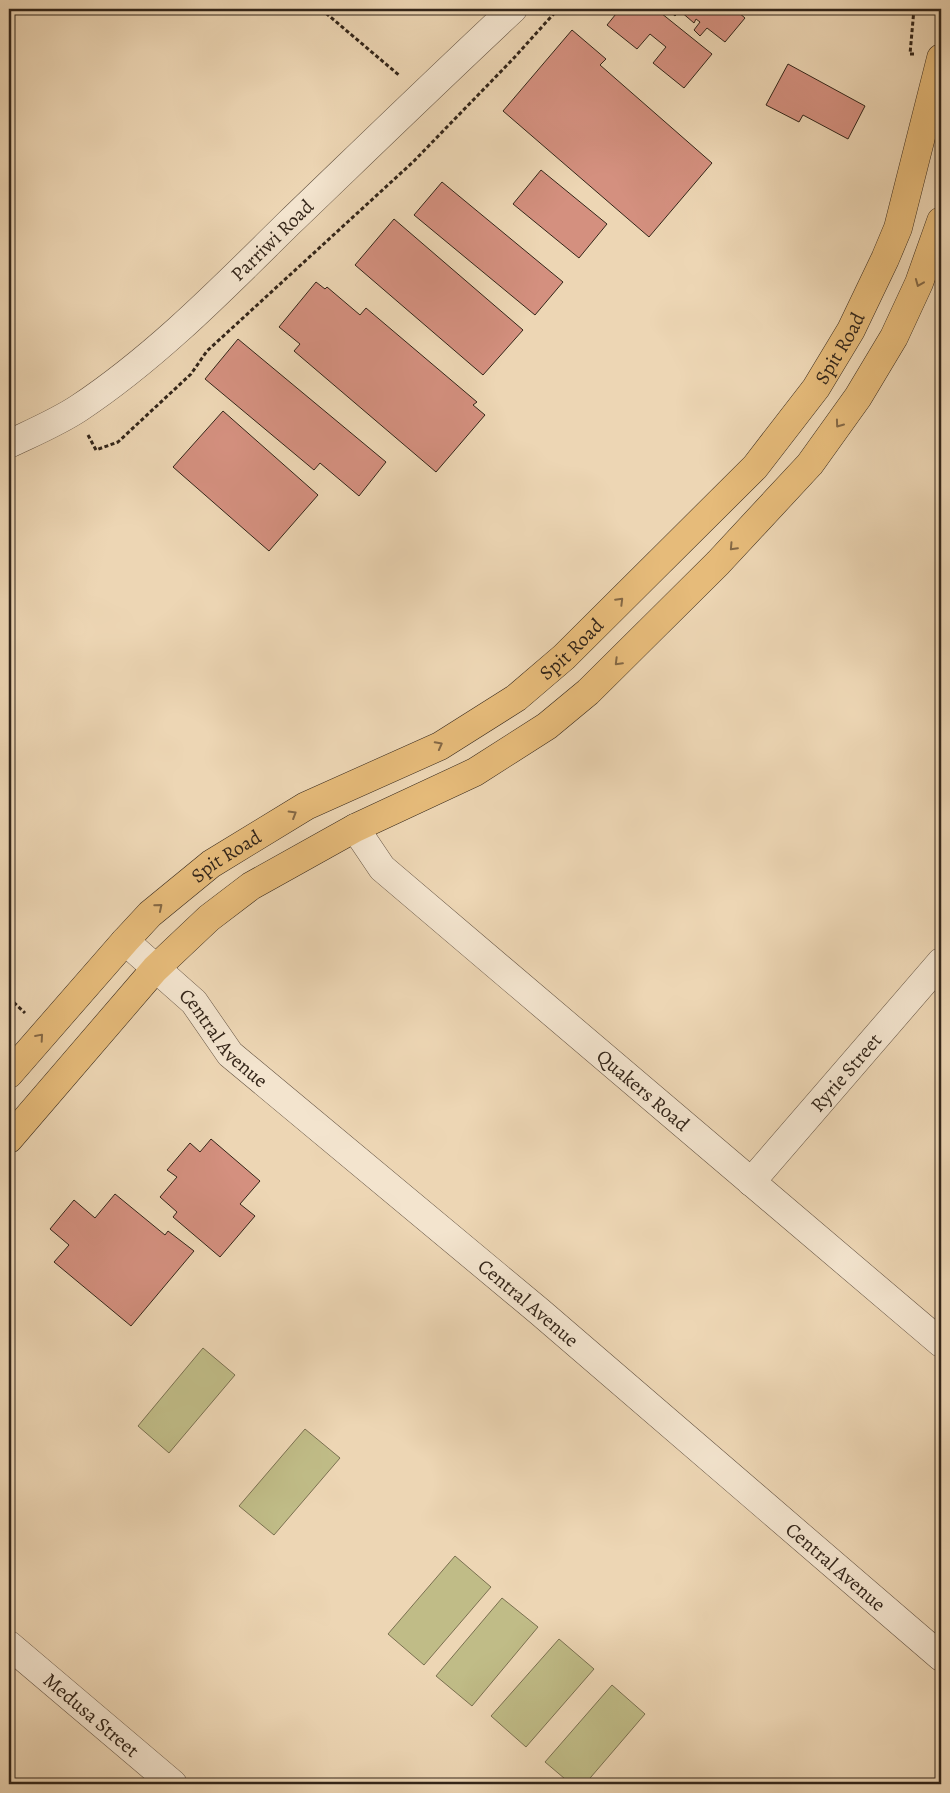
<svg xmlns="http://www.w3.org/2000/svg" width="950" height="1793" viewBox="0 0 950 1793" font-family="Alegreya,serif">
<rect width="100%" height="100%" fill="#edd6b4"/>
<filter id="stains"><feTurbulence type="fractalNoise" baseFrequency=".004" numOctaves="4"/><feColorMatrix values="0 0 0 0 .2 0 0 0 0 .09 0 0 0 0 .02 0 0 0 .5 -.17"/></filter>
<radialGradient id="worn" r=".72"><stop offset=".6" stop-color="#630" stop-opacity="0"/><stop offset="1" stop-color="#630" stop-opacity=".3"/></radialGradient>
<path fill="#c0bc87" stroke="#7a7050" d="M203,1348l32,27 -66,78 -31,-27z
M305,1429l35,29 -66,77 -35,-29z
M455,1556l36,31 -67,78 -36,-31z
M502,1598l36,29 -66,79 -36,-30z
M559,1639l35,30 -68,78 -35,-31z
M612,1685l33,29 -60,70h-14l-26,-22z"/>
<path fill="#d4907f" stroke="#332519" d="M620,9h36l56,45 -28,34 -31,-25 13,-16 -16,-13 -13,15 -30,-24z
M667,9h74l-3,3 7,6 -20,24 -18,-14 -7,8 -6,-6 6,-8 -4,-3 -2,4 -14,-12 -5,5z
M572,30l34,29 -6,6 112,98 -63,74 -146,-126z
M788,64l77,42 -17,33 -45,-24 -4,7 -33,-17z
M541,170l66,54 -28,34 -66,-54z
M442,182l121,100 -28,33 -121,-100z
M394,219l129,111 -40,45 -128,-110z
M316,282l9,7 2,-2 33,28 6,-7 111,94 -4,3 12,10 -49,57 -142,-121 6,-7 -21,-17z
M238,339l148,123 -27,34 -39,-33 -6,7 -109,-91z
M223,411l95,84 -49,56 -96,-84z
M211,1139l49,42 -20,23 15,12 -35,41 -47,-40 4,-5 -17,-15 17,-20 -10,-7 23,-27 10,9z
M115,1194l50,41 3,-4 26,20 -63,75 -77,-64 15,-17 -19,-16 24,-29 21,18z"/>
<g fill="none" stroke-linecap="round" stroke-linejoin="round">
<g stroke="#625140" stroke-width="29">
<g id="minor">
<path id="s1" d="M9,444c23,-11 49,-22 70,-36 78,-52 144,-120 210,-185 75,-72 149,-144 224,-214"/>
<path id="s2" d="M355,828l27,40 559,475"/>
<path id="s3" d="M125,941l69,61 36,52 310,258 401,345"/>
<path id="s4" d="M751,1182l190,-220"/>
<path id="s5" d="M9,1645l164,139"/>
</g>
</g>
<g stroke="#332519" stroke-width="29">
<g id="trunk">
<path id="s6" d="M9,1074l116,-133 25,-27 61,-50 95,-58 134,-60 76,-48 48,-41 191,-190 61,-79 35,-58 34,-71 13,-31 43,-170"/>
<path d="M9,1139l146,-170 54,-51 42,-32 104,-58 120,-56 72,-46 41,-34 130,-129 92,-99 48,-67 36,-60 25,-54 22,-62"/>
</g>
</g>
<path stroke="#332519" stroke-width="3" stroke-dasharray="4 2.5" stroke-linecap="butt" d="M321,9l79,67
M914,54h-4l4,-45
M88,435l8,15 22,-8 73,-68 16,-23 206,-189 100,-103 45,-50
M9,998l16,15"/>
<use href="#minor" stroke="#f3e4ce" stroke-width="28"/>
<use href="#trunk" stroke="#e6bb7a" stroke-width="28"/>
</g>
<defs><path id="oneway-chevron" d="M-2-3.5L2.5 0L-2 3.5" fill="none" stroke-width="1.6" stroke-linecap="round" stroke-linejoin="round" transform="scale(1.25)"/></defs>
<g stroke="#846845">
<use href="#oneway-chevron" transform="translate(919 283) rotate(112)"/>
<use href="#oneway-chevron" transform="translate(839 424) rotate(126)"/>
<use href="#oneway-chevron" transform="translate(733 547) rotate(133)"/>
<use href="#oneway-chevron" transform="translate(620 601) rotate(-45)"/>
<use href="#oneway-chevron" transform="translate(618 662) rotate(135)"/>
<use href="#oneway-chevron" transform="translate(439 745) rotate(-28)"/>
<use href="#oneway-chevron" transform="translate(293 814) rotate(-31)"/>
<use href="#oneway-chevron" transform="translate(159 907) rotate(-40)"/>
<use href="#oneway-chevron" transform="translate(40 1037) rotate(-49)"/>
</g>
<g text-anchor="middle" stroke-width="4" stroke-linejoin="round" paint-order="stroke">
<g font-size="20" fill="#332519" stroke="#f3e4ce">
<text dy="7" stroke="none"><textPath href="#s1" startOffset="335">Parriwi Road</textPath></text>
<text dy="7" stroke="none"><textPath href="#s6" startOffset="1119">Spit Road</textPath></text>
<text dy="7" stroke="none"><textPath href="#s6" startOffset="714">Spit Road</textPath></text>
<text dy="7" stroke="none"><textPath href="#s6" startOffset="309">Spit Road</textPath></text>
<text dy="7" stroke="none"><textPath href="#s3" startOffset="139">Central Avenue</textPath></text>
<text dy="7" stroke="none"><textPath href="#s4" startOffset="145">Ryrie Street</textPath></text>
<text dy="7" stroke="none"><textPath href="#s2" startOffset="391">Quakers Road</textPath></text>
<text dy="7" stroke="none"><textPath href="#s3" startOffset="544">Central Avenue</textPath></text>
<text dy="7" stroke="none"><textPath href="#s3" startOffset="949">Central Avenue</textPath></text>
<text dy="7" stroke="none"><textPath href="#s5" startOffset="108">Medusa Street</textPath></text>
</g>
</g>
<rect width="950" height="1793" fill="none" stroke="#edd6b4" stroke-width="30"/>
<rect x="10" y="10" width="930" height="1773" fill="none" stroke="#332519" stroke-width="2.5"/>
<rect x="15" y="15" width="920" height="1763" fill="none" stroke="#332519"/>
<rect width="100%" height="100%" filter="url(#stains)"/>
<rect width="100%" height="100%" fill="url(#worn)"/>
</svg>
